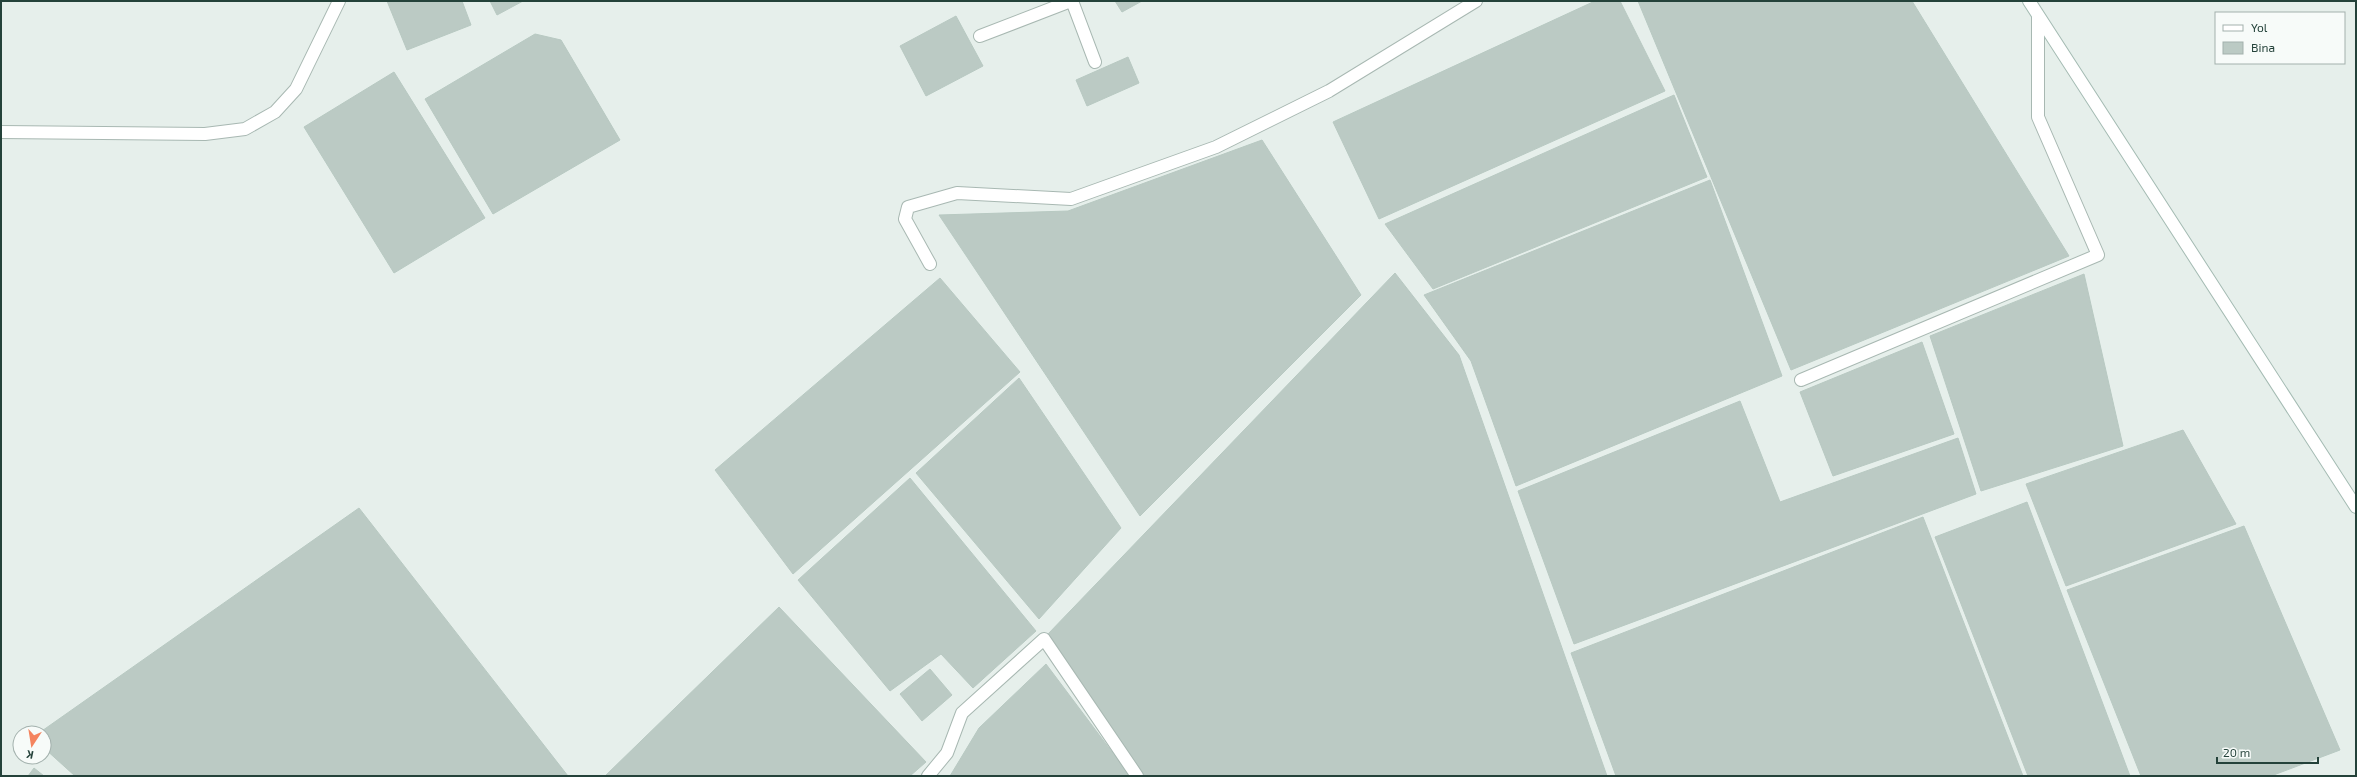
<svg xmlns="http://www.w3.org/2000/svg" width="2357" height="777" viewBox="0 0 2357 777" font-family="'Exo 2',sans-serif">
<rect width="100%" height="100%" fill="#e6efeb"/>
<path fill="#bbcac4" stroke="#b8c9c2" d="M387,1h75l9,24 -64,25z
M490,1h33l-26,14z
M1115,1h27l-20,11z
M1595,1h25l45,90 -286,128 -46,-97z
M1638,1h274l157,255 -278,114z
M956,16l27,50 -57,30 -26,-50z
M535,34l26,6 59,100 -127,74 -68,-115z
M1128,57l11,26 -52,23 -11,-26z
M394,72l91,146 -91,55 -90,-146z
M1674,95l33,82 -274,112 -48,-65z
M1262,140l99,155 -221,221 -201,-301 129,-4z
M1710,180l72,196 -266,110 -45,-125 -47,-66z
M1395,273l64,82 148,421h-462l-97,-142z
M2084,274l39,172 -142,45 -51,-155z
M940,278l80,94 -227,202 -78,-104z
M1922,342l32,92 -121,42 -33,-84z
M1019,378l102,150 -82,91 -123,-146z
M1740,401l40,101 178,-64 18,56 -402,150 -56,-153z
M2183,430l53,94 -170,62 -40,-102z
M910,478l126,153 -63,57 -32,-34 -51,37 -92,-111z
M2027,502l103,274h-102l-93,-239z
M359,508l209,268h-493l-31,-28v-15h-5z
M1923,517l100,259h-407l-45,-123z
M2244,526l96,224 -69,26h-130l-74,-186z
M779,607l147,155 -16,14h-305z
M1046,664l84,112h-180l29,-48z
M930,669l22,26 -30,26 -22,-27z
M34,768l10,8h-16z"/>
<g fill="none" stroke-linecap="round" stroke-linejoin="round">
<g stroke="#a8b8b2" stroke-width="14">
<path id="service" d="M1072,1l23,61
M980,36l91,-35
M1801,380l297,-125 -60,-138v-101
M928,776l19,-23 15,-40 82,-74 93,137"/>
</g>
<g stroke="#a8b8b2" stroke-width="14">
<path id="minor" d="M1,132l204,2 40,-5 30,-17 21,-23 43,-88
M930,264l-25,-45 3,-12 49,-14 114,6 145,-52 113,-56 147,-90"/>
</g>
<g stroke="#a4bbb3" stroke-width="14">
<path id="secondary" d="M2029,1l327,506"/>
</g>
<use href="#service" stroke="#fff" stroke-width="12"/>
<use href="#minor" stroke="#fff" stroke-width="12"/>
<use href="#secondary" stroke="#fff" stroke-width="12"/>
</g>
<rect width="2357" height="777" fill="none" stroke="#24423a" stroke-width="4"/>
<rect x="2215" y="12" width="130" height="52" fill="#f7fbf9" stroke="#a3b1ad"/>
<rect x="2223" y="25" width="20" height="6" fill="#ffffff" stroke="#a3b1ad"/>
<text x="2251" y="32" font-size="12" fill="#24423a">Yol</text>
<rect x="2223" y="42" width="20" height="12" fill="#bbcac4" stroke="#a3b1ad"/>
<text x="2251" y="52" font-size="12" fill="#24423a">Bina</text>
<g transform="translate(32 745) rotate(192)"><circle r="19" fill="#f7fbf9" stroke="#a3b1ad"/>
<path d="M0-3L7 15L0 10L-7 15Z" fill="#f4845f"/>
<text y="-6" font-size="11" font-weight="bold" text-anchor="middle" fill="#24423a">K</text>
</g>
<path d="M2217 757v6h101v-6" fill="none" stroke="#24423a" stroke-width="2"/>
<text x="2223" y="757" font-size="12" fill="#24423a" stroke="#f7fbf9" stroke-width="3" paint-order="stroke">20 m</text>
</svg>
